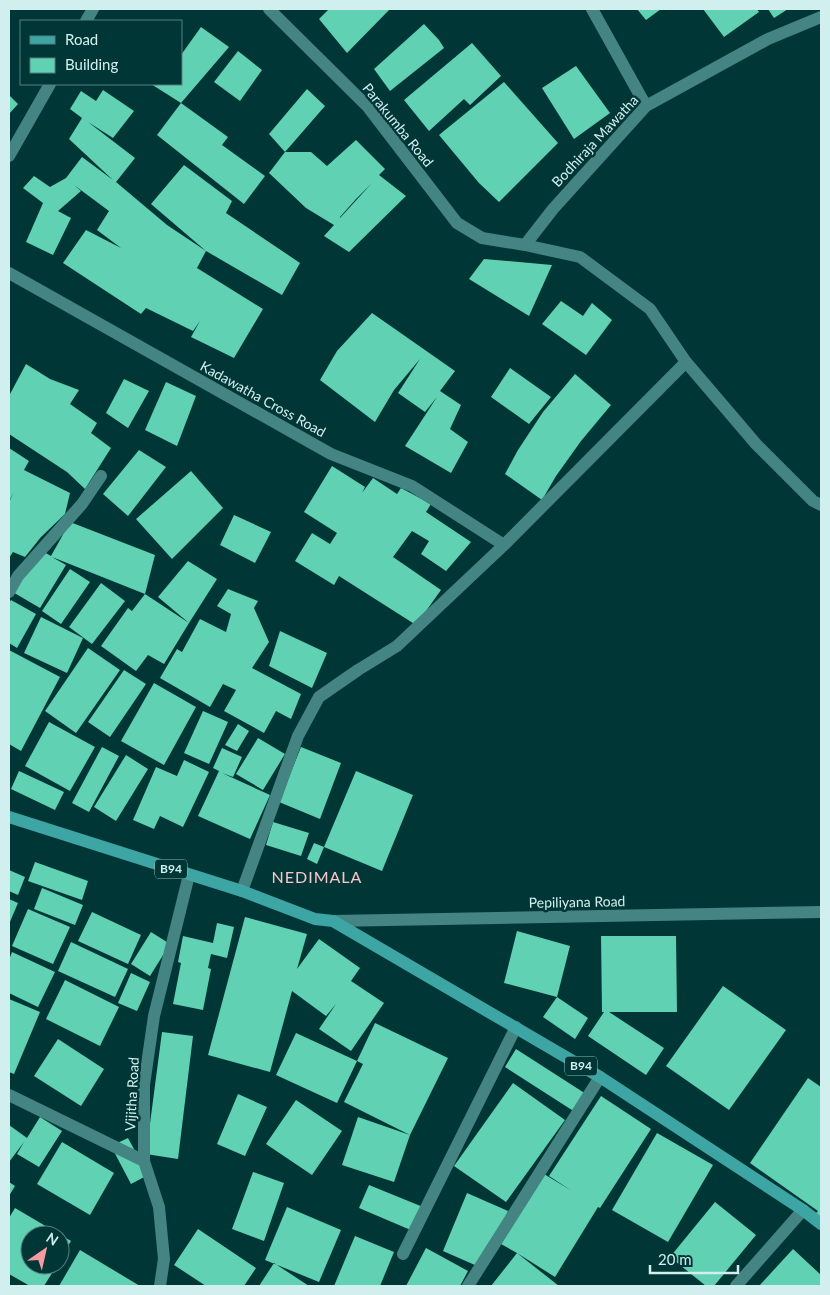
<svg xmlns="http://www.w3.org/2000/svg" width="830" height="1295" viewBox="0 0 830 1295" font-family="Lato,sans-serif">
<rect width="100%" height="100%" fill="#003736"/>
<path fill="#60d1b3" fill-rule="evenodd" d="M329,9h61l-43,44 -28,-34z
M637,9h24l-15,11z
M703,9h54l2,3 -35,25z
M768,9h20l-14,9z
M424,24l15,16 5,8 -54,43 -16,-22z
M201,27l28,20 -48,56 -30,-19h30v-29z
M472,43l29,33 -31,29 -6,-6 -35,32 -25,-31z
M238,51l24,19 -22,31 -26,-19z
M576,66l34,47 -36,26 -32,-51z
M504,82l54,61 -59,59 -20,-19 -40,-48z
M307,89l18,17 -40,46 -16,-18z
M103,90l31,21 -21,27 -25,-16 47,36 -19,24 51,43 39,26 -9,17 66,41 -29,49 -43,-21 9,-16 -7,10 -47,-23 -5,6 -78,-51 23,-33 35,18 -24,-18 12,-19 -35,-26 7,6 -23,20 13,7 -18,37 -27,-13 17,-39 -20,-15 11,-12 16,11 16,-9 16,-21 31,23 -44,-41 13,-21 -12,-9 11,-18 15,10z
M9,95l9,9 -9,10z
M181,103l47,34 -6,8 43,31 -21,28 -87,-69z
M356,140l29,29 -6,6 27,21 -57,56 -25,-16 10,-11 -28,-17 -37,-35 16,-21h26l16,14zM372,183l-32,35v-1l16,-18z
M184,165l48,36 -6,12 74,50 -18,32 -76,-44 -55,-47z
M484,259l68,6 -23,51 -60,-37z
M561,301l22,15 9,-13 20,17 -26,35 -44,-31z
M372,313l83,58 -15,20 21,14 -11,24 18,13 -17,31 -46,-27 32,-49 -12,15 -27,-19 22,-34 -26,31 -19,32 -55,-42 17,-29z
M26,364l24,15 29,11 -9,14 27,19 -6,10 20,15 -26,41 -18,-17 -58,-38v-38z
M510,368l41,29 -22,27 -38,-27z
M575,374l36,31 -30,36 -25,35 -14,24 -37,-26 13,-24 25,-38z
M124,379l25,12 -21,37 -22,-15z
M166,382l30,14 -19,50 -32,-16z
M9,448l20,13 -5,9 46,23 -5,21 -24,23 -16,20 -12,-5 -4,6v-56l5,-10 -5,9z
M139,450l27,17 -38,49 -25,-22z
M332,466l33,21 -3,6 11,-15 24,16 4,-6 30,16 -5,8 45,30 -25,29 -25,-17 8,-13 -17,-10 -19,26 48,33 -25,35 -77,-49 -5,9 -39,-24 17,-28 18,11 7,-11 -33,-21z
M191,471l32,37 -51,51 -36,-40z
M234,515l37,17 -16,31 -35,-18z
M70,522l85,33 -10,39 44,29 -25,41 -16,-9 -12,16 -35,-25 27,-38 4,3 13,-17 -93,-37 14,8 -26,43 -29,-17 26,-43 14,8z
M188,561l29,18 -28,44 -31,-26z
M70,569l20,13 -29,42 -19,-13z
M101,583l24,18 -33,43 -23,-17z
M228,589l30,12 -4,7 15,34 -17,26 49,26 -10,25 -15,-8 -12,22 -40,-22 12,-21 -13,-6 -13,23 -50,-29 17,-29 5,3 18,-33 26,13 5,-18 -14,-8z
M11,600l25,14 -19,34 -8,-5v-40z
M41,617l42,21 -16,35 -43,-20z
M280,631l47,22 -15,35 -43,-22z
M88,648l32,22 -44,63 -31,-22z
M9,650l51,27 -39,74 -12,-7z
M124,670l22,14 -36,53 -22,-15z
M154,683l42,24 -32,58 -43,-24z
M203,711l25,11 -19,42 -25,-11z
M49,722l46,25 -25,44 -45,-25z
M238,724l11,7 -12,20 -12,-6z
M258,738l27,16 -22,36 -27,-16z
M102,747l17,9 -30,56 -17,-9z
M301,747l40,16 -21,56 -41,-17z
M222,748l20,9 -9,20 -11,-4 48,22 -20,44 -52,-23 21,-45 -6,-3z
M126,755l22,14 -32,52 -22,-14z
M184,760l25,12 -26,55 -23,-11 -6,13 -21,-9 23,-53 21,9z
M19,771l45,21 -9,18 -44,-21z
M356,771l57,24 -31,76 -58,-24z
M273,822l36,11 -8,23 -35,-11z
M314,843l10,4 -7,17 -10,-5z
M35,862l53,19 -6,19 -54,-19z
M9,870l16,7 -7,18 -9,-4z
M42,888l41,17 -8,20 -41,-16z
M9,899l9,4 -9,21z
M28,909l42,18 -17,37 -41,-18z
M92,912l49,23 -13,29 -50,-23z
M245,917l62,17 -10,35 22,-30 41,29 -9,13 33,22 -33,48 -32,-22 17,-25 -10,12 -34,-25 -22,81 -62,-17z
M217,923l17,4 -7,31 -16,-4 -3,14 3,1 -8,41 -30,-6 8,-41 -3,-1 5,-26 30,7z
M517,931l53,15 -13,51 -53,-14z
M151,932l19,12 -20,32 -19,-12z
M601,936h75l1,76h-68l55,36 -18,27 -58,-39 16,-24h-2z
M71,942l57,27 -13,28 -57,-26z
M12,952l43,20 -17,35 -29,-14v-33z
M131,973l19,9 -13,29 -19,-8z
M65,980l54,27 -19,39 -54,-27z
M723,986l63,44 -57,80 -63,-44z
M557,997l31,21 -13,21 -32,-22z
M9,999l31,13 -26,62 -5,-2z
M375,1023l73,35 -38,77 -16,47 -52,-17 16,-48 52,18 -66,-33 19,-38 -6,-3z
M162,1032l31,4 -15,123 -32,-5z
M296,1033l61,28 -20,42 -61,-28z
M58,1039l46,30 -23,37 -47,-30z
M516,1049l70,45 -11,18 -70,-45z
M808,1078l13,9v131l-6,-4 3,-3 -68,-48z
M513,1083l52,37 -59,82 -52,-36z
M238,1094l29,13 -22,49 -28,-12z
M601,1096l50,33 -51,79 -2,-1 -43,70 -38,-24 42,33h-68l26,-33 -16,-9 43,-70 28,17 -23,-15z
M296,1100l46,31 -30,44 -46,-31z
M40,1117l22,14 -23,36 -22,-13 7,-12 -15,20v-37l18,13z
M657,1133l56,32 -45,77 -56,-32z
M128,1138l20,37 -17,9 -20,-38z
M62,1142l52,31 -24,42 -53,-31z
M253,1172l31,11 -20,58 -32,-12z
M9,1182l6,4 -6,10z
M369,1185l54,22 -10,24 -54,-23z
M467,1193l41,18 -24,58 -41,-18z
M715,1202l41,33 -42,51h-8l-36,-29z
M287,1207l54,23 -22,52 -54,-22z
M15,1208l56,33 -11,18v-24h-30v30h27l-13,21h-14l-21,-12v-56z
M198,1229l58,39 -12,18h-38l-32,-21z
M355,1236l39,16 -14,34h-46z
M426,1248l42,23 -8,15h-54z
M793,1249l28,26v11h-62z
M80,1250l60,36h-81z
M274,1263l35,23h-50z"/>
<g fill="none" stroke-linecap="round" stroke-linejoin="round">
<path stroke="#448482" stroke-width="12" d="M269,9l99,98 89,116 25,15 43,7 28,-36 93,-103 122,-67 53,-22
M592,9l54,97
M525,245l55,12 70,52 36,53 70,82 57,57 8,4
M9,273l322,181 81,32 92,59
M9,592l9,-16 64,-72 19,-28
M242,891l56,-155 21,-39 39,-27 39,-24 107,-101 182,-183
M9,1095l135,66
M403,1254l113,-227
M160,1286l4,-27 -5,-52 -15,-46v-76l10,-69 35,-141
M468,1286l132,-209
M736,1286l67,-76"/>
<path stroke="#448482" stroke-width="12" d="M86,21l7,-12
M9,156l41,-72"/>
<path stroke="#448482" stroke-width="12" d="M333,921l488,-9"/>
<path stroke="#3da6a4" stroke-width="12" d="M9,817l233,74 73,28 18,2 267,156 203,133 18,14"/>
</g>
<g text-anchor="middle" stroke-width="5" stroke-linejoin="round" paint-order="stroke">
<g fill="#003736" stroke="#92b8b7" stroke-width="1">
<rect x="155" y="859.5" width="32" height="19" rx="4"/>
<rect x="565" y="1056.5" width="32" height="19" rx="4"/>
</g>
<g font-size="12" font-weight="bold" fill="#d0efee">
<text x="171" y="873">B94</text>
<text x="581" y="1070">B94</text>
</g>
<g font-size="14" fill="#d0efee" stroke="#003736">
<text transform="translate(398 125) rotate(51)" y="5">Parakumba Road</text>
<text transform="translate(595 141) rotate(-47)" y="5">Bodhiraja Mawatha</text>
<text transform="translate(263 399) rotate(29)" y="5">Kadawatha Cross Road</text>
<text transform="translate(577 902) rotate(-1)" y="5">Pepiliyana Road</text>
<text transform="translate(132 1094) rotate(-87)" y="5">Vijitha Road</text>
</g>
<g font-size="16" letter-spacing="1" fill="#fbc6ca" stroke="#003736">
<text x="317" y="883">NEDIMALA</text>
</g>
</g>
<rect width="830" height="1295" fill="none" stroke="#d0efee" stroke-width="20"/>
<rect x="20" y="20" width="162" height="65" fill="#003736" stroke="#538180"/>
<rect x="30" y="36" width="25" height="8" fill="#3da6a4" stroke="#538180"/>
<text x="65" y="45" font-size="15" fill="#d0efee">Road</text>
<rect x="30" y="58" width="25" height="15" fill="#60d1b3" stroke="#538180"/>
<text x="65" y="70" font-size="15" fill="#d0efee">Building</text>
<g transform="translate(45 1250) rotate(34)"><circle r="24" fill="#003736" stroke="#538180"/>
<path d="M0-4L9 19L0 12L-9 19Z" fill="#f49aa3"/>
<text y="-8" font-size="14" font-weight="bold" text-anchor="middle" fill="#d0efee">N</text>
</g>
<path d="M650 1265v8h88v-8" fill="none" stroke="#d0efee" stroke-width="2.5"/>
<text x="658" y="1265" font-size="15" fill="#d0efee" stroke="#003736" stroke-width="4" paint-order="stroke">20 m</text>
</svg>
